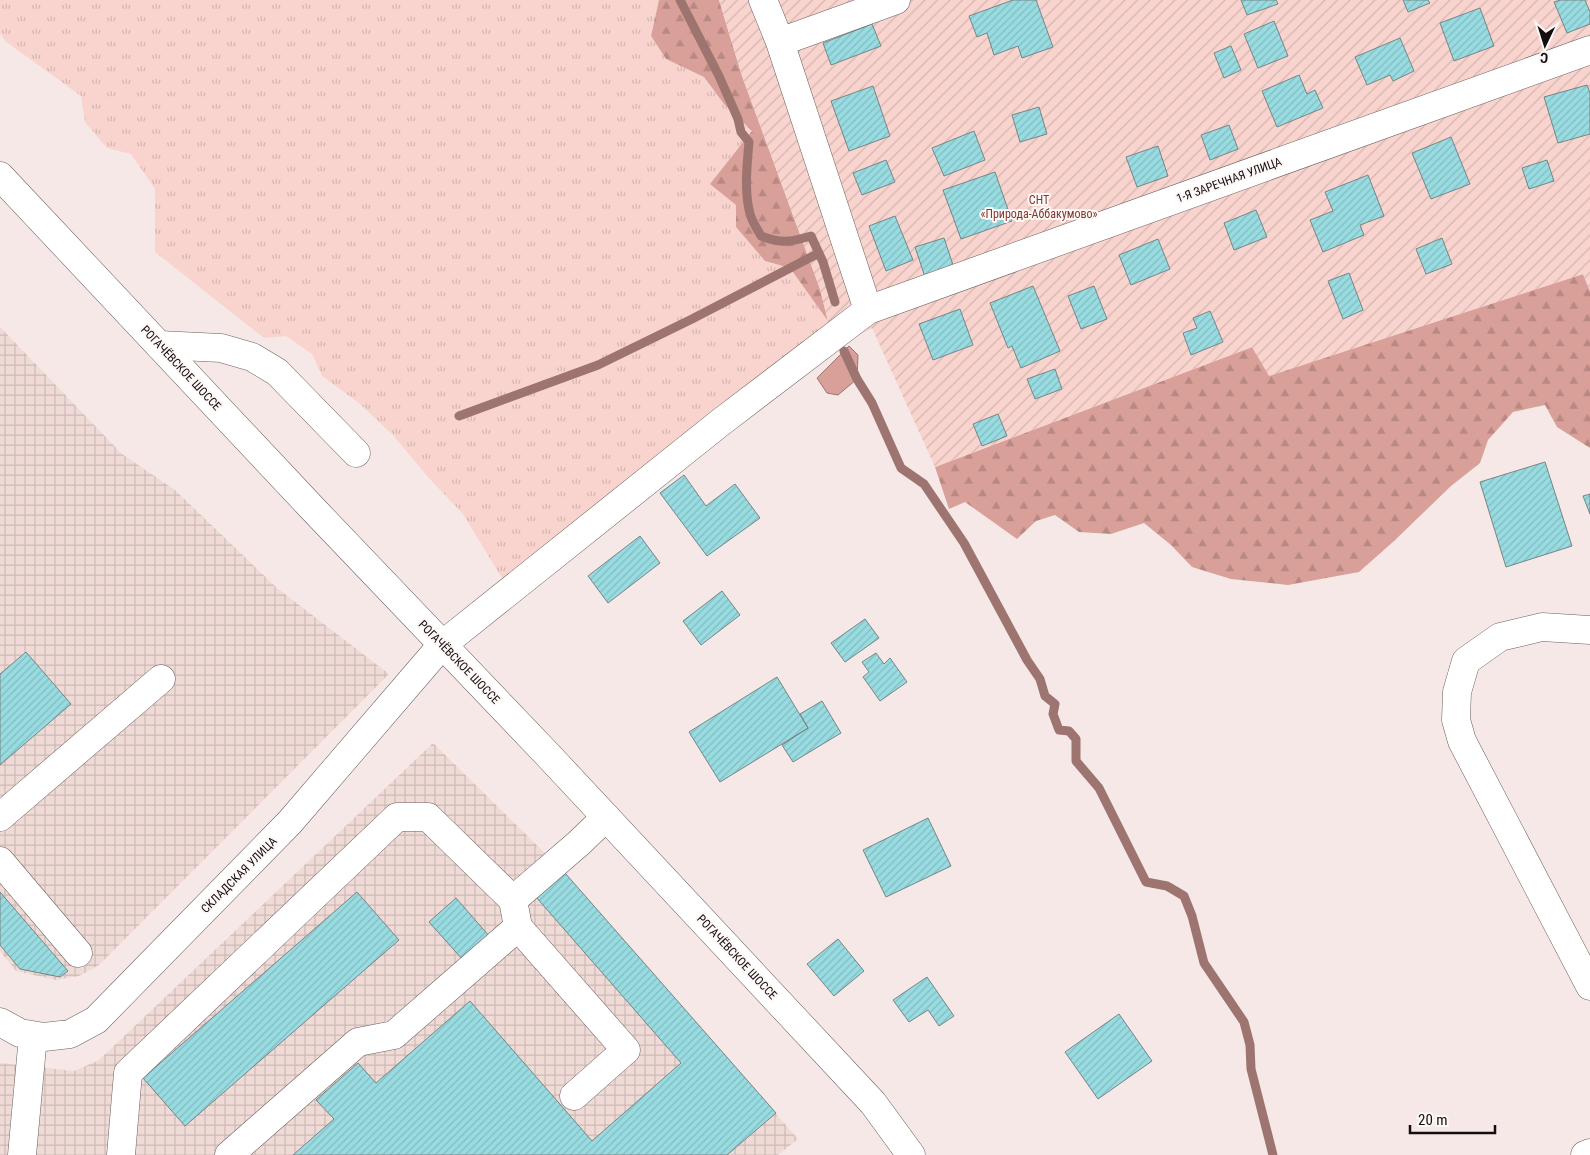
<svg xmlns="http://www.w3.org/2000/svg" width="1590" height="1155" viewBox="0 0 1590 1155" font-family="'Roboto Condensed',sans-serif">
<defs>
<pattern id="industrial-grid" width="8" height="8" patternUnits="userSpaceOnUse" patternTransform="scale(1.25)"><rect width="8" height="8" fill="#f0dad6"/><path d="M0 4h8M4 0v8" fill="none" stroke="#cdbab6"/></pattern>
<pattern id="grass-tufts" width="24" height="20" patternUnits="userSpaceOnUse" patternTransform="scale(1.25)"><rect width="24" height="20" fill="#f9d4ce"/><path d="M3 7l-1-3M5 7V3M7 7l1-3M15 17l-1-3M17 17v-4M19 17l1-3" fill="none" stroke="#d5b5b0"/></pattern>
<pattern id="forest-firs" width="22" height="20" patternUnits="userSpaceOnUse" patternTransform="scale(1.25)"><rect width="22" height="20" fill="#d8a098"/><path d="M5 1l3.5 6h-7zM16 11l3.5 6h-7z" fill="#b88982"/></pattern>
<pattern id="garden-furrows" width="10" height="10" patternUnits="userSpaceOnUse" patternTransform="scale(1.25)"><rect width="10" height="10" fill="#f9d4ce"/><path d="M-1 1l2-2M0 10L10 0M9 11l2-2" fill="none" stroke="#d5b5b0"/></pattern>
<pattern id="building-hatch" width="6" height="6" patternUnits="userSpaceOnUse" patternTransform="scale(1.25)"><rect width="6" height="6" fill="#98dce1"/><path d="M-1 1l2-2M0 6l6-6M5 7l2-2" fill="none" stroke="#82bcc0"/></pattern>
</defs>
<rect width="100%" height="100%" fill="#f6e8e6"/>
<path fill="url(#industrial-grid)" d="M0,327l122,127 53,36 102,98 112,86 -290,291 -20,11 -23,4 -40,-9 -16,-20z
M433,743l132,130 233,266 -20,16h-778v-92l74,8 25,-11z"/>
<path fill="url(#grass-tufts)" d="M0,0h659l-8,36 15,23 38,18 17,23 32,31 -42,53 25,21v22l29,34 25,7 38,53 3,13 -326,249 -42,-69 -36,-38 -34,-41 -34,-32 -37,-27 -10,-22 -26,-18 -22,2 -109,-86v-63l-24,-35 -24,-6 -22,-26 -4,-26 -76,-55 -5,-8z"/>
<path fill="url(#forest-firs)" d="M659,0h60l23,76 78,213 8,32 -38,-53 -25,-7 -29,-34v-22l-26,-21 42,-53 -28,-27 -20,-27 -38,-18 -15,-23z
M1583,274l7,17v157l-33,-21 -12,-22 -32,7 -25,28 -8,23 -29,23 -57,55 -35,31 -71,13 -57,-6 -39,-12 -21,-22 -27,-22 -33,11 -32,-2 -24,-17 -19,6 -19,18 -52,-37 -16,7 -14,-42 317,-120 18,28z"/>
<path fill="url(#garden-furrows)" d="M719,0h871v291l-7,-17 -314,102 -17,-29 -317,120 -63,-139 -31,17 -10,-11 -11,-45 -78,-213z"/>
<path fill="#d8a098" stroke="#9d746f" d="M849,346l9,9 -1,24 -19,16 -11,-2 -10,-15z"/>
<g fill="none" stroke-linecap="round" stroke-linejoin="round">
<path stroke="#9d746f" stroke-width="9" d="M680,0l39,76 19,43 3,13 8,10c-2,23 -5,49 1,72 2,7 7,15 11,22 21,8 29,6 50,0l12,26 12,40
M844,351l13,28 15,24 29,65 23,16 40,59 63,117 13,19 5,17 10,8 -2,10 6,16 10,1 7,8v22l23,27 47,94 21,4 17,10 8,20 12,47 40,59 6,23 1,24 22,86
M459,416l139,-51 94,-46 127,-66"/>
</g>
<path fill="url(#building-hatch)" stroke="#778485" d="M1013,0h23l17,47 -31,11 -4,-12 -24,9 -7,-22 -10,4 -8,-21z
M1241,0h35l2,4 -31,11z
M1403,0h25l2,3 -22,9z
M1560,0h25l5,12v12l-23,9 -13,-31z
M1480,8l14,38 -40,15 -14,-38z
M1274,21l14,35 -30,12 -14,-34z
M872,24l9,22 -50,19 -8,-22z
M1400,38l14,33 -21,10 -3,-6 -23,10 -12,-28z
M1231,46l10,24 -17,8 -10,-25z
M1299,75l8,19 8,-4 8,18 -46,19 -15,-36z
M1587,85l3,8v41l-32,9 -14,-46z
M873,86l17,50 -41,15 -18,-50z
M1039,107l8,27 -27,8 -8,-27z
M1229,125l9,24 -28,11 -9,-25z
M974,131l11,29 -41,16 -12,-28z
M1451,137l19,47 -39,15 -19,-46z
M1158,146l10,30 -31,11 -11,-30z
M886,160l9,22 -33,13 -9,-22z
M1547,160l7,21 -25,8 -7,-21z
M995,172l17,49 -51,18 -18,-49z
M1368,175l16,41 -24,9 4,10 -41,17 -13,-32 23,-9 -8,-19z
M1256,210l11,27 -33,13 -10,-27z
M895,216l18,44 -27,11 -17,-45z
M944,238l11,33 -29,9 -11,-33z
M1442,238l10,26 -26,10 -10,-25z
M1158,239l12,30 -39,16 -12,-30z
M1349,273l14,37 -20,9 -15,-38z
M1033,286l27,65 -39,17 -9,-22 -4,2 -18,-45z
M1094,286l13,33 -26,10 -13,-33z
M960,309l13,36 -40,15 -14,-36z
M1210,311l13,31 -32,13 -8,-22 14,-5 -4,-10z
M1055,369l7,20 -27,10 -8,-20z
M998,414l9,22 -25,10 -9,-22z
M1545,462l27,84 -66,21 -26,-85z
M684,475l22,31 29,-22 25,34 -53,38 -47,-63z
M1590,494v20l-7,-18z
M640,536l20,27 -52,40 -20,-27z
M722,591l18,24 -39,30 -18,-24z
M865,619l14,19 -34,24 -14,-19z
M26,652l45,52 -71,61v-91z
M876,653l8,11 6,-6 17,24 -27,19 -17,-24 6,-5 -7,-10z
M777,677l31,51 -88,54 -31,-50z
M822,701l19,32 -48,29 -11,-17 26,-17 -8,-14z
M928,818l23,48 -65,31 -23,-47z
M565,873l211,240 -49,42h-434l41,-36 -18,-19 42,-37 18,20 94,-82 122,140 89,-78 -145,-166z
M0,892l68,79 -8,6 -40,-8 -20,-24z
M357,892l42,48 -214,186 -42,-48z
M456,898l34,39 -27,23 -34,-38z
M838,939l26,32 -30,25 -27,-32z
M927,977l27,39 -15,10 -11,-16 -19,12 -16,-22z
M1119,1014l33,47 -54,38 -33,-47z"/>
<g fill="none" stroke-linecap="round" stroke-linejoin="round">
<g stroke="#6b5f5d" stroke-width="29">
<path id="minor" d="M763,0l17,42 88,268
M780,42l116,-42
M159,345l62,3 31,9 25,15 79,81
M1590,630l-48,-3 -42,10 -34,24 -9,31 -1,28 6,21 128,245
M0,817l161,-138
M0,861l78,92
M518,927l108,123 -52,46
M0,1022l20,11 24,4 26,-3 26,-14 194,-198 152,-177 279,-223 147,-112 722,-260
M22,1155l11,-119
M121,1155l7,-82 269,-256h31l85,83
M229,1155l129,-113 36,-7 124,-108 -5,-27 66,-57 27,-26
M1585,1155l5,-2"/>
</g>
<g stroke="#6b5f5d" stroke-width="29">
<path id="major" d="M0,176l313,333 234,245 326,349 38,52"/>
</g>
<use href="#minor" stroke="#fff" stroke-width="28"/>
<use href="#major" stroke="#fff" stroke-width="28"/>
</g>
<g text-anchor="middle" stroke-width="4" stroke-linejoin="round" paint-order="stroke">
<g font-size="12" fill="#130e0e" stroke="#fdf7f6">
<text transform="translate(1229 180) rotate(-20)" y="4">1-Я ЗАРЕЧНАЯ УЛИЦА</text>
<text transform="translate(181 368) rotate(47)" y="4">РОГАЧЁВСКОЕ ШОССЕ</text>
<text transform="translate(459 662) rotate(46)" y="4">РОГАЧЁВСКОЕ ШОССЕ</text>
<text transform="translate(239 875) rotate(-45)" y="4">СКЛАДСКАЯ УЛИЦА</text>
<text transform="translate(737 957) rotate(47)" y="4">РОГАЧЁВСКОЕ ШОССЕ</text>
</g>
<g font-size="12" fill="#7e3831" stroke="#fdf7f6">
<text x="1039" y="204">СНТ<tspan x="1039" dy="14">«Природа-Аббакумово»</tspan></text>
</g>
</g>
<g transform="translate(1545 45) rotate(184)" stroke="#fdf7f6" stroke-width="4" paint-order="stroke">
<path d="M0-4L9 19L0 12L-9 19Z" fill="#130e0e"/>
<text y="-8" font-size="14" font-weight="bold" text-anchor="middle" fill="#130e0e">С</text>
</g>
<path d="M1410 1125v8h85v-8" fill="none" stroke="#130e0e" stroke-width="2.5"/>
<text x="1418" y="1125" font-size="15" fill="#130e0e" stroke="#fdf7f6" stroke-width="4" paint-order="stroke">20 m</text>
</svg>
